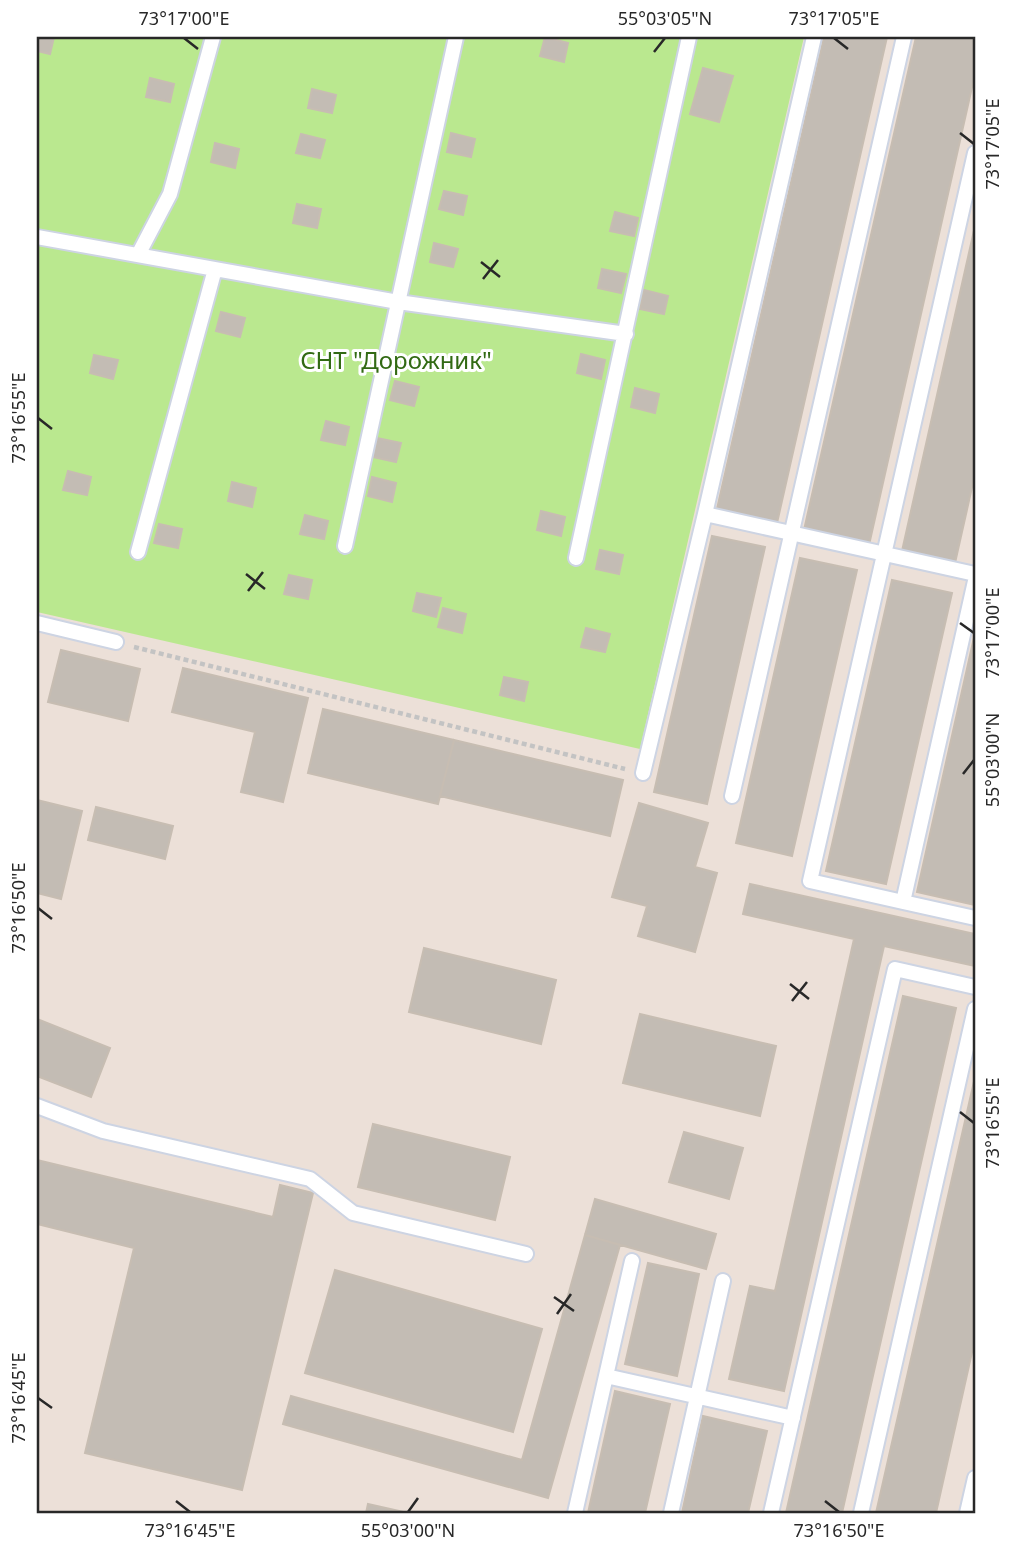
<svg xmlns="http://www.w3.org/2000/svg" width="1012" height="1550" viewBox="0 0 1012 1550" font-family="'Noto Sans',sans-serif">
<rect width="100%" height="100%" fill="#ece0d8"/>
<path fill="#bae88f" d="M37,37h767l-164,712 -603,-137z"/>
<path fill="#c3bcb4" stroke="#c7bdb2" stroke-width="2" d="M37,37h17l-4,17 -13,-3z
M545,37l23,6 -4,19 -24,-6z
M824,37h63l-110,486 -60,-14z
M916,37h59v37l-106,471 -65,-15z
M703,68l30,8 -14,46 -29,-8z
M150,78l24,6 -4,18 -24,-5z
M312,89l24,6 -4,18 -24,-5z
M451,133l24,6 -4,18 -24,-5z
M301,134l24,6 -5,18 -24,-5z
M215,143l24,6 -4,19 -24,-6z
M444,191l23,5 -4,19 -24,-6z
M297,204l24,5 -4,19 -24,-5z
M615,212l23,6 -4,18 -24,-5z
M975,226v248l-20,89 -53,-12z
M434,243l24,6 -5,18 -23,-5z
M602,269l24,5 -5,19 -23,-5z
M644,290l24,6 -4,18 -24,-5z
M221,312l24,6 -5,19 -24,-6z
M581,354l24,6 -4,19 -24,-6z
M94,355l24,5 -5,19 -23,-6z
M395,381l24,6 -5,19 -24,-6z
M635,388l24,6 -4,19 -24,-6z
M326,421l23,6 -4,18 -24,-5z
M377,438l24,5 -5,19 -23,-5z
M68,471l23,6 -4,18 -24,-5z
M372,477l24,6 -4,19 -24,-6z
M232,482l24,6 -4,19 -24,-6z
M541,511l24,6 -4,19 -24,-6z
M305,515l23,6 -4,18 -24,-5z
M159,524l23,5 -4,19 -24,-5z
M712,536l53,11 -58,257 -53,-12z
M600,550l23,5 -4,19 -23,-5z
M800,558l57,12 -65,286 -56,-13z
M289,575l23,5 -4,19 -24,-5z
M892,580l60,13 -66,291 -60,-13z
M417,593l24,5 -5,19 -23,-6z
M443,608l23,6 -4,19 -24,-6z
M586,628l24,6 -5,18 -24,-5z
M975,633v272l-58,-13z
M61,650l79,19 -12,52 -80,-19z
M183,668l125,30 -25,104 -42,-10 14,-60 -83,-20z
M504,677l24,5 -4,19 -24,-6z
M323,709l131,31 -16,64 -130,-31z
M454,740l169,40 -13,56 -170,-40z
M37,800l45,11 -21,88 -24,-6z
M639,803l69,20 -13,44 22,6 -22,79 -57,-16 9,-30 -35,-9z
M96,807l77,19 -8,33 -77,-19z
M750,884l225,50v32l-91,-20 -100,445 -55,-12 21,-93 25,5 79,-352 -111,-25z
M424,948l132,32 -15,64 -132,-32z
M903,996l53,12 -114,505h-56z
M640,1014l136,32 -16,70 -137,-33z
M37,1019l73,29 -19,49 -54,-21z
M975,1077v262l-39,174h-60z
M373,1124l137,33 -15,63 -137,-33z
M684,1132l59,16 -14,51 -60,-17z
M37,1160l236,57 7,-32 33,8 -71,297 -157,-37 49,-205 -97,-24z
M595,1199l121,35 -10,35 -121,-34z
M585,1235l35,10 -72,253 -265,-74 8,-28 231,64z
M648,1263l51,11 -22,102 -52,-12z
M335,1270l207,59 -29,103 -208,-59z
M615,1391l55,13 -25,109h-57z
M703,1416l64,15 -19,82h-66z
M368,1504l40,9h-42z"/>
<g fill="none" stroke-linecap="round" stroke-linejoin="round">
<g stroke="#cdd4e3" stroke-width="18">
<path id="lane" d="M975,153l-165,728 93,21 72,-321
M37,237l361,65 228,32
M138,255l32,-61 43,-157
M705,514l270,60
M345,546l111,-509
M138,552l77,-283
M576,558l113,-521
M37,623l79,19
M643,773l62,-259 109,-477
M732,796l172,-759
M903,902l72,16
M37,1106l66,25 207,48 43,34 173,41
M606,1376l187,42
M575,1513l57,-252
M671,1513l52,-232
M771,1513l124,-544 80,18
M861,1513l114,-504
M967,1513l8,-35"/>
</g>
<path stroke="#c3c3c3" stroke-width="4.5" stroke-dasharray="5 3.5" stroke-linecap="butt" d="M134,647l491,122"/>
<use href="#lane" stroke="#fff" stroke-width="14"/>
</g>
<path fill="none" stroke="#282828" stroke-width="2.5" d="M184,38l14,11M834,38l14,11M654,52l11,-14M960,133l14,11M481,262l19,15M483,279l15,-19M38,418l14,11M246,574l19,15M248,591l15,-19M960,623l14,10M963,774l11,-14M38,908l14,11M790,984l19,15M792,1001l15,-19M960,1112l14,11M554,1297l20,14M557,1314l14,-20M38,1398l14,10M176,1501l14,11M825,1501l14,11M408,1512l10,-14"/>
<g text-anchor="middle" stroke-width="6" stroke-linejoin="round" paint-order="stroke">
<g font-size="24" fill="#326a13" stroke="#fff">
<text x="396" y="369">СНТ "Дорожник"</text>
</g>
</g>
<rect width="1012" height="1550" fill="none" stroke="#ffffff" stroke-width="77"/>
<rect x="38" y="38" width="936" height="1474" fill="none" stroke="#282828" stroke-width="2.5"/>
<g font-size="18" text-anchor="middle" fill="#282828">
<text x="184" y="25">73°17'00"E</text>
<text x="665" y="25">55°03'05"N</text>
<text x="834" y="25">73°17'05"E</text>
<text transform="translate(993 144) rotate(-90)" y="6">73°17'05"E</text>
<text transform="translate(19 418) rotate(-90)" y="6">73°16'55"E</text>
<text transform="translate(993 633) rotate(-90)" y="6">73°17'00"E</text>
<text transform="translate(993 760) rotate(-90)" y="6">55°03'00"N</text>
<text transform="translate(19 908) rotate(-90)" y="6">73°16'50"E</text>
<text transform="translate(993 1123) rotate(-90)" y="6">73°16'55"E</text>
<text transform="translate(19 1398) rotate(-90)" y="6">73°16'45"E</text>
<text x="190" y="1537">73°16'45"E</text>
<text x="408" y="1537">55°03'00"N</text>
<text x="839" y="1537">73°16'50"E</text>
</g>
</svg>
